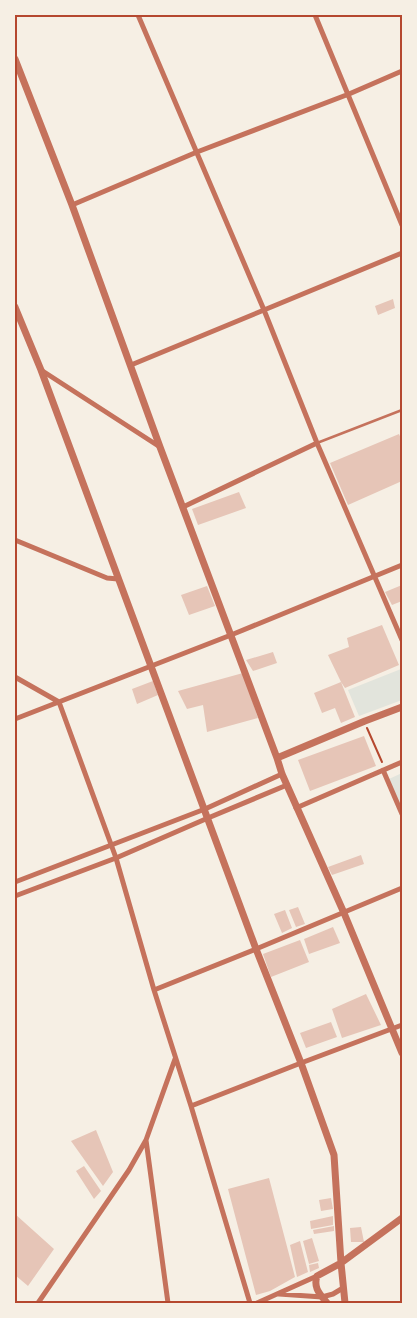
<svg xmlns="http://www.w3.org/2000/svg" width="417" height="1318" viewBox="0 0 417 1318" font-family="'IBM Plex Serif',serif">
<rect width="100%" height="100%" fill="#f6efe4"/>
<path fill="#e2e4dc" d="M401,669l1,3v28l-43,16 -11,-26z
M402,773v38l-13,-32z"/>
<path fill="#e6c5b7" d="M393,299l2,9 -17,7 -3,-9z
M399,434l3,7v40l-54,24 -18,-42z
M239,492l7,16 -48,17 -6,-16z
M402,585v16l-10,4 -7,-13z
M207,586l8,20 -26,9 -8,-20z
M382,625l17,40 -54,23 -4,-6 14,35 -14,6 -6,-15 -13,5 -8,-20 27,-11 -13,-27 21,-8 -2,-9z
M273,652l4,11 -24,8 -7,-11z
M243,673l15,45 -51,14 -4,-27 -16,4 -9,-18z
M153,681l5,14 -21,9 -5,-15z
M364,736l12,30 -66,25 -12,-31z
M361,855l3,9 -32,11 -4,-8z
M298,907l7,17 -9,3 -7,-17z
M285,910l7,18 -10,5 -8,-19z
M333,927l7,16 -31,11 -5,-15z
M300,940l9,22 -38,15 -8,-23z
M366,994l15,31 -39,13 -10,-29z
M331,1022l6,15 -31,11 -6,-15z
M96,1130l17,42 -10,14 -32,-45z
M84,1166l17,25 -7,8 -18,-28z
M269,1178l26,99 -25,14 -14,4 -28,-106z
M331,1198l2,11 -12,2 -2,-11z
M15,1214l39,35 -26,37 -13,-11z
M333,1216v9l-22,4 -1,-8z
M334,1226v5l-20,3 -1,-4z
M361,1227l3,15h-13l-1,-14z
M312,1238l7,23 -10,3 -6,-23z
M300,1241l8,31 -11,5 -7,-32z
M318,1263l1,5 -9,4 -1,-7z"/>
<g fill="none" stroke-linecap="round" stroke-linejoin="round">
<path stroke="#b5482f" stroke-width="2" d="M367,728l15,34"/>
<path stroke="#c5725c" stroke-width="2.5" d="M317,443l85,-33"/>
<path stroke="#c5725c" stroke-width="5" d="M138,15l126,295 53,133 85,197
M315,15l87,210
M72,205l125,-53 152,-58 53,-23
M131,365l271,-112
M41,370l119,77
M183,507l134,-64
M15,540l92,38 11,1
M15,677l44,25
M59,702l57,156 38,132 37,116 59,197
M15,719l216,-84 171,-70
M383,770l19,44
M296,808l106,-46
M15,882l190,-73 77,-35
M15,896l101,-38 92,-40 79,-33
M154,990l102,-41 146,-61
M191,1106l110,-43 101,-38
M146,1140l22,163
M279,1294l43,3 11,-3 10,-6
M38,1303l91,-133 17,-30 29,-81
M257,1303l60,-27"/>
<path stroke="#c5725c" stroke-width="7" d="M15,59l57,146 88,242 117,311 5,16 62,139 58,140
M15,307l26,63 215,579 45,114 33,92 7,108 4,40
M277,758l88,-37 37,-14
M327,1303c-7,-9 -14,-15 -10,-27l24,-13 61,-45"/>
</g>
<rect width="417" height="1318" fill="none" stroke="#f6efe4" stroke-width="32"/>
<rect x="16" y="16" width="385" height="1286" fill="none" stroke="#b5482f" stroke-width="2"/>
</svg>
